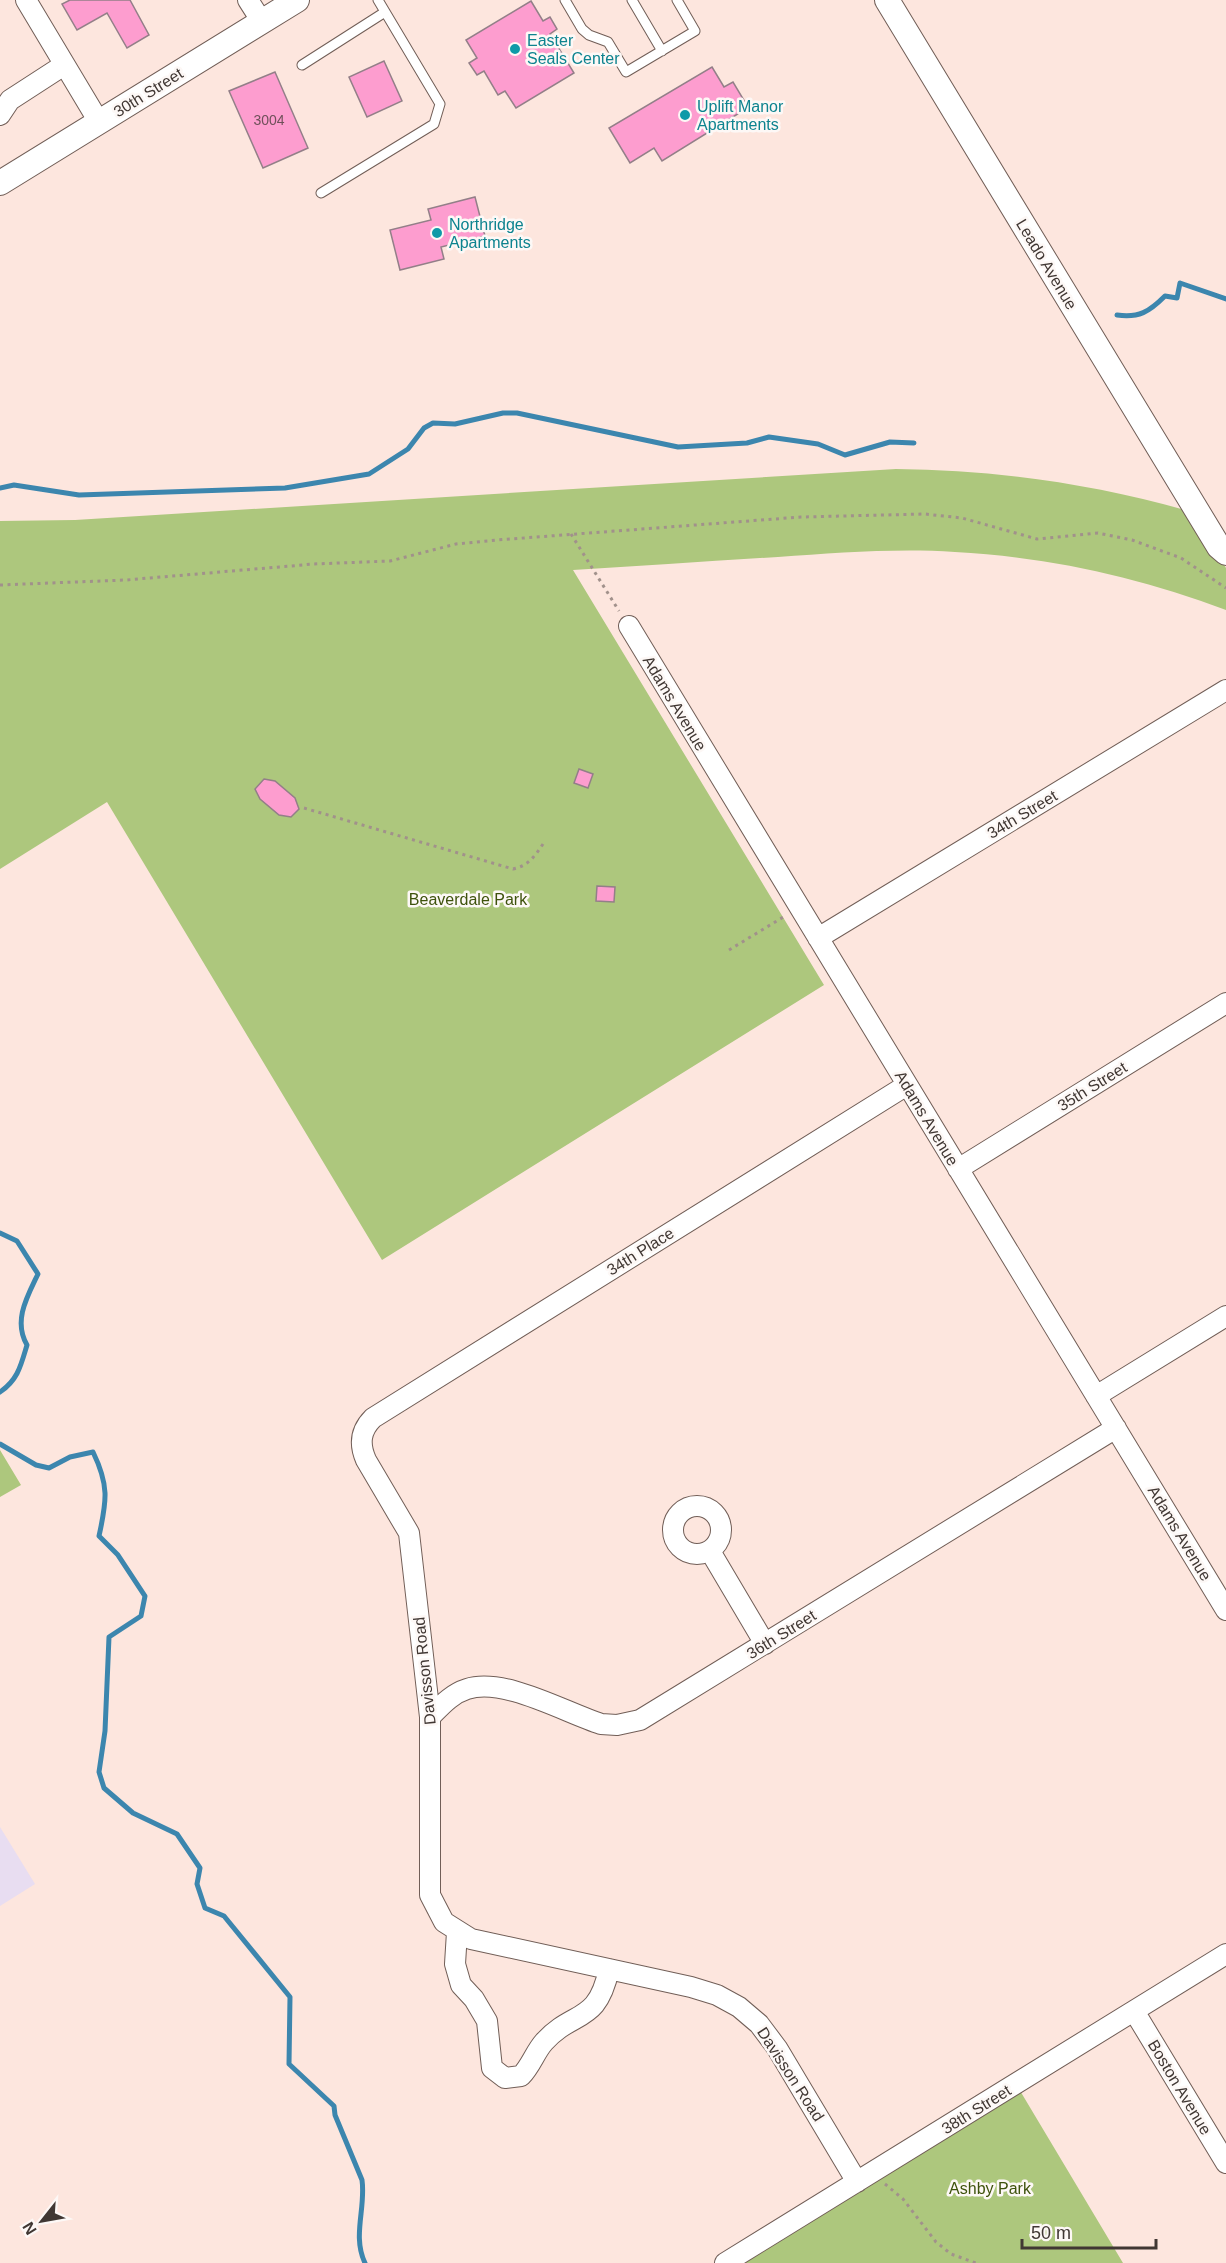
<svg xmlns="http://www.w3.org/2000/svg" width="1226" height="2263" viewBox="0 0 1226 2263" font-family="Arial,sans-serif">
<rect width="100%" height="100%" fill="#fde6de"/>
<path fill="#e8ddf1" d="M0,1827l35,57 -35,22z"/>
<path fill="#adc77d" d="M896,469c102,1 199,15 296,43l34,56v42c-87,-33 -178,-53 -271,-58 -59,-4 -118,1 -177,5 -69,4 -137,9 -205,13l251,415 -442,275 -275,-458 -107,67v-348l75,-1z
M0,1450l21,35 -21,12z
M1016,2084l107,179h-398z"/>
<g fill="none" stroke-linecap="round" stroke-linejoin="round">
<path stroke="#3c86ae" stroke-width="5" d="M1117,315c22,3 32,-3 48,-19l12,2 3,-15 46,16
M0,488l14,-3 65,10 206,-7 84,-14 39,-25 16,-21 9,-5 22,1 48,-11h14l161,34 69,-4 22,-6 49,7 27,11 45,-13 24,1
M0,1233l17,8 21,33c-11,23 -25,47 -11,71 -6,20 -9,35 -27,47
M0,1444l36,21 13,3 21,-11 23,-5c16,33 14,48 6,84l19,19 27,41 -4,20 -32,21 -4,94 -6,41 5,16 29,25 44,21 23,34 -3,16 8,24 19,8 66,81 -1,67 45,42 1,9 27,65c4,28 -10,56 3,83"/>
</g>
<path fill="#fd9dcf" stroke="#937f88" stroke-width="1.5" d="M70,0h60l19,35 -22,13 -20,-35 -30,17 -15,-26z
M531,1l12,20 7,-4 7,12 -7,5 24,39 -58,35 -11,-17 -7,4 -14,-24 -7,4 -8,-12 8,-5 -11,-18z
M384,61l18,40 -35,16 -18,-40z
M712,67l12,20 9,-5 12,20 -7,5 3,5 -79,49 -8,-13 -24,15 -21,-35z
M275,72l33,76 -45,20 -34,-77z
M475,197l10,39 -44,11 3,12 -44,11 -10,-40 41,-10 -3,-11z
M579,769l14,5 -5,14 -14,-5z
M264,779l11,2 20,17 4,11 -8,8 -12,-2 -19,-16 -5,-10z
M597,886l18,1 -1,15 -18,-1z"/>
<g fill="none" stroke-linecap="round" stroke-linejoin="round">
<g stroke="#715e57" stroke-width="11">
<path id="service" d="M565,0l17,29 7,6 19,7 18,30 69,-41 -18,-31
M632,0l30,51
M302,65l83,-53
M321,193l113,-69 6,-20 -62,-104"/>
</g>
<g stroke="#715e57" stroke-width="22">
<path id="minor" d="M26,0l73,122
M248,0l14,22
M0,115l10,-15 54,-35
M629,626l597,984
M818,938l408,-248
M958,1169l268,-166
M1096,1396l130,-80
M673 1530a24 24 0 1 1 48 0a24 24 0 1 1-48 0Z
M710,1551l55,93
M430,1717c11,-11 21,-23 37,-28 37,-12 97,23 134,35l16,1 23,-5 476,-292
M457,1932l-2,32 6,21 13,14 13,22 5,47 13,10 16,-2c10,-10 14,-24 23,-34 30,-33 53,-17 65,-73
M1134,2011l92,152
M857,2182l-80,-134 -18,-24 -20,-17 -22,-12 -26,-8 -220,-48 -27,-17 -14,-27v-178l-21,-184 -43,-73c-7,-16 -6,-29 7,-42l534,-333
M725,2263l501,-309"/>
</g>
<g stroke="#715e57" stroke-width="26">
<path id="tertiary" d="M887,0l332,547 7,6
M0,183l297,-183"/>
</g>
<path stroke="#a1918b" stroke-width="3" stroke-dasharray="3 4.5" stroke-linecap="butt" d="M571,534l48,77
M0,585l126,-5 188,-16 76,-3 66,-17 41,-4 304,-23 124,-3 37,4 75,21 61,-6 34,7 49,18 45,30
M304,808l209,61c15,-3 22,-13 30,-25
M729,950l56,-34
M885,2184l18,15 33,43 15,12 25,9"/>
<use href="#service" stroke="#fff" stroke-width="9"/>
<use href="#minor" stroke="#fff" stroke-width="20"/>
<use href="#tertiary" stroke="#fff" stroke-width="24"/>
</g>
<g fill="#0f9aa8" stroke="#fdf8f6" stroke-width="2">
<circle cx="515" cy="49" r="6"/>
<circle cx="685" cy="115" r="6"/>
<circle cx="437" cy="233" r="6"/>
</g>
<g text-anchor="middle" stroke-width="5" stroke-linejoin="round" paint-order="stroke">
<g font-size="14" fill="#6f505a">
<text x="269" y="125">3004</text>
</g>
<g font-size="16" fill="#0d838f" stroke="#fdf8f6" text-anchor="start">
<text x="527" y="46">Easter<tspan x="527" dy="18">Seals Center</tspan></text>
<text x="697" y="112">Uplift Manor<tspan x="697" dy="18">Apartments</tspan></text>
<text x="449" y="230">Northridge<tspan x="449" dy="18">Apartments</tspan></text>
</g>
<g font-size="16" fill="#403733" stroke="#fdf8f6">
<text transform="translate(148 92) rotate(-32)" y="6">30th Street</text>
<text transform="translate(1047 264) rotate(59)" y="6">Leado Avenue</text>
<text transform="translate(675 703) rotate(59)" y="6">Adams Avenue</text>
<text transform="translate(1022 814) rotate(-31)" y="6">34th Street</text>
<text transform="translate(1092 1086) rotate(-32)" y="6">35th Street</text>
<text transform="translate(927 1118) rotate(59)" y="6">Adams Avenue</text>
<text transform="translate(640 1251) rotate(-32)" y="6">34th Place</text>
<text transform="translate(1180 1533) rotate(59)" y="6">Adams Avenue</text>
<text transform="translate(781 1634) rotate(-32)" y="6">36th Street</text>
<text transform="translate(424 1671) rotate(-96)" y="6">Davisson Road</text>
<text transform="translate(791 2074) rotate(57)" y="6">Davisson Road</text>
<text transform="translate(1180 2087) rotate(59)" y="6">Boston Avenue</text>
<text transform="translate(976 2109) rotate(-32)" y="6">38th Street</text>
</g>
<g font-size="16" fill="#3e520c" stroke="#fdf8f6">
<text x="468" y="905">Beaverdale Park</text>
<text x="990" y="2194">Ashby Park</text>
</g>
</g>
<g transform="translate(42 2221) rotate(239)" stroke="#fdf8f6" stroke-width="4.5" paint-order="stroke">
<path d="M0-4.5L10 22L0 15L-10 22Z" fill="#403733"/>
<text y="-9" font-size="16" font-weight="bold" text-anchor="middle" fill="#403733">N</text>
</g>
<path d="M1022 2239v9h134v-9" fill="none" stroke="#403733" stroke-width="3"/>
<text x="1031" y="2239" font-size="18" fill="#403733" stroke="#fdf8f6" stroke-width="4.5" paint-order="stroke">50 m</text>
</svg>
